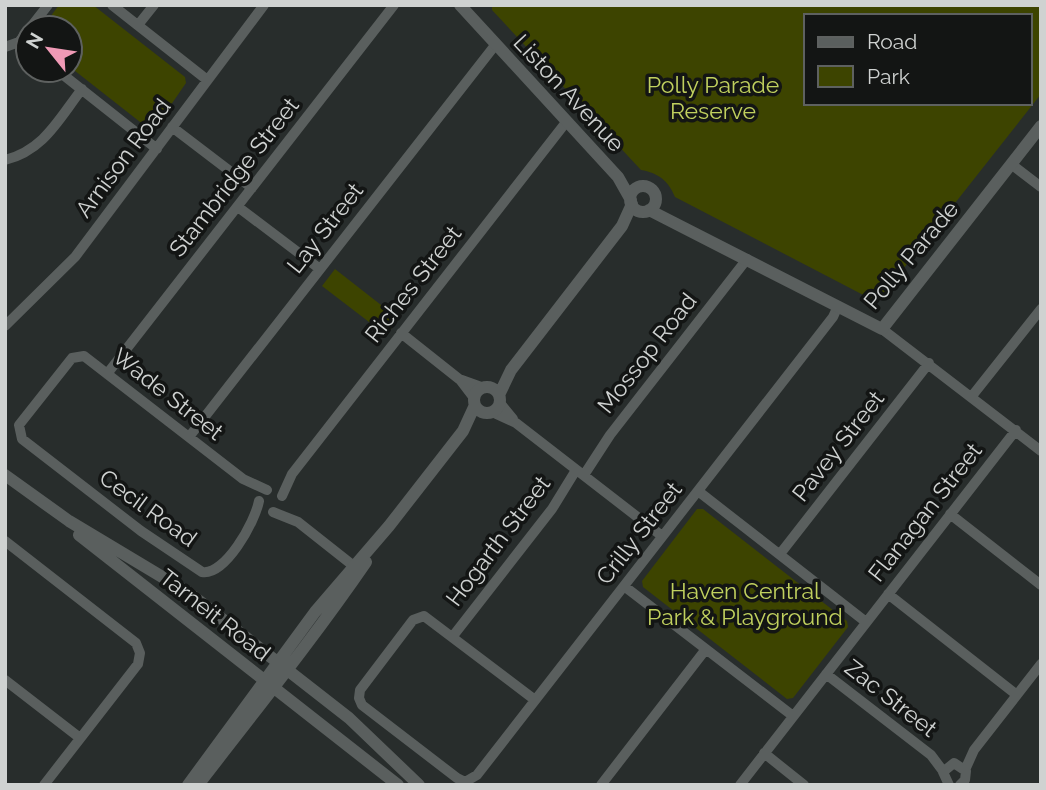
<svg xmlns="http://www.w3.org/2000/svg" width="1046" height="790" viewBox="0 0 1046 790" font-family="Raleway,sans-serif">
<rect width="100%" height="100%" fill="#282d2c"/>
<path fill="#3d4400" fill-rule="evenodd" d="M59,5h34l92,72 1,6 -31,45 -6,1 -79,-62v-39h-28z
M492,5h549v89l-160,203 -10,2 -196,-102c-7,-17 -17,-24 -34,-27l-149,-160zM806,16h224v87h-224z
M335,269l64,50 -13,16 -64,-49z
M697,509h6l144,112 1,6 -55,71 -6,1 -144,-112 -1,-6z"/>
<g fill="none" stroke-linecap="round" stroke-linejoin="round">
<path stroke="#5a5f5e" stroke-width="10" d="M112,5l94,74
M138,25l16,-20
M30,28l18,-23
M5,47l14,-5 9,-11
M57,70l100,79
M172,127l80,61
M5,160c39,-10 53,-40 77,-71
M1011,164l30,23
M238,207l82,62
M5,326l70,-69 189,-252
M882,329l159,122
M401,333l58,46 25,9
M107,374l287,-369
M461,381l13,17
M972,396l69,-87
M500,403l13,16
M492,412l24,11 146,113
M189,437l307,-393
M584,475l26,-40 137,-176
M698,491l168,131
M282,496l10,-22 275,-353
M259,501c-4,21 -34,75 -57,71l-61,-41 -119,-92 -3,-14 53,-67 12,-2 159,123 24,11
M273,512l25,10 62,49
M950,514l91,71
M5,541l131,102 4,10 -2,11 -94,121
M780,554l149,-191
M624,586l169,130
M888,594l129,101
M453,636l99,-127 24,-39
M826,674l105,81 12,16
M5,680l75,58
M535,700l-111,-84 -11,4 -53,70 -1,8 3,7 95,73 8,4 12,-7 356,-458 5,-11
M764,753l40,32
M965,770l9,-20 67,-86
M601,785l105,-136
M740,785l276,-355
M949,785l-6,-13 11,-9 12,8 -1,9 -5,5"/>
<path stroke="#5a5f5e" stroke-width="12" d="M460,5l158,172 13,23
M630 199a13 13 0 1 1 26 0a13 13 0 1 1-26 0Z
M649,210l233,119 159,-203
M474 400a13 13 0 1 1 26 0a13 13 0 1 1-26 0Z
M499,395l12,-25 111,-144 10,-22
M5,475l64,46 120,72 160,125 70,67
M79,535l319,250
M188,785l127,-173 74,-86 74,-95 12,-26
M198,785c57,-74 115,-146 168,-223"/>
</g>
<g text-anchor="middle" stroke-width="7" stroke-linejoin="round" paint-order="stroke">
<g font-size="23" fill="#c0d05e" stroke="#131514">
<text x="713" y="93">Polly Parade<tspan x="713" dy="26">Reserve</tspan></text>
<text x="745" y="599">Haven Central<tspan x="745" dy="26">Park &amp; Playground</tspan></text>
</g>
<g font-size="23" fill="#cfd2d1" stroke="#131514">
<text transform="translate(569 93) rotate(47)" y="8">Liston Avenue</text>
<text transform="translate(123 158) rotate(-53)" y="8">Arnison Road</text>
<text transform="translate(234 177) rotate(-52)" y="8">Stambridge Street</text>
<text transform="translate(325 228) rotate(-52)" y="8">Lay Street</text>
<text transform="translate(911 255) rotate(-50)" y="8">Polly Parade</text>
<text transform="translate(413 284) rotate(-52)" y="8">Riches Street</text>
<text transform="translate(647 353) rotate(-52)" y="8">Mossop Road</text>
<text transform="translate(168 394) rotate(38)" y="8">Wade Street</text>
<text transform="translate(838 446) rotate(-52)" y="8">Pavey Street</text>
<text transform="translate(148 508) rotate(36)" y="8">Cecil Road</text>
<text transform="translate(925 512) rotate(-52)" y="8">Flanagan Street</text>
<text transform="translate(639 533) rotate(-52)" y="8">Crilly Street</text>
<text transform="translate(498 541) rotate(-53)" y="8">Hogarth Street</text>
<text transform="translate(215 615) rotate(38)" y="8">Tarneit Road</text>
<text transform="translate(891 698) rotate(38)" y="8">Zac Street</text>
</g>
</g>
<rect width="1046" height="790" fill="none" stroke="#cfd2d1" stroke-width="14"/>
<rect x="804" y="14" width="228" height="91" fill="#131514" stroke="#5e6160" stroke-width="2"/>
<rect x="818" y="37" width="35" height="10" fill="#5a5f5e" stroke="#5e6160" stroke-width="2"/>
<text x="867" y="49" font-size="21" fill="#cfd2d1">Road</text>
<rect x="818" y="66" width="35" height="21" fill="#3d4400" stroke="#5e6160" stroke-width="2"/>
<text x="867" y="84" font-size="21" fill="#cfd2d1">Park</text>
<g transform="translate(49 49) rotate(300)"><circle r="33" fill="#131514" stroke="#5e6160" stroke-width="2"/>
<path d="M0-5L12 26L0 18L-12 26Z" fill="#f09ab6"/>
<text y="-10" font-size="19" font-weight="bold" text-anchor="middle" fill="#cfd2d1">N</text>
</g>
</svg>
